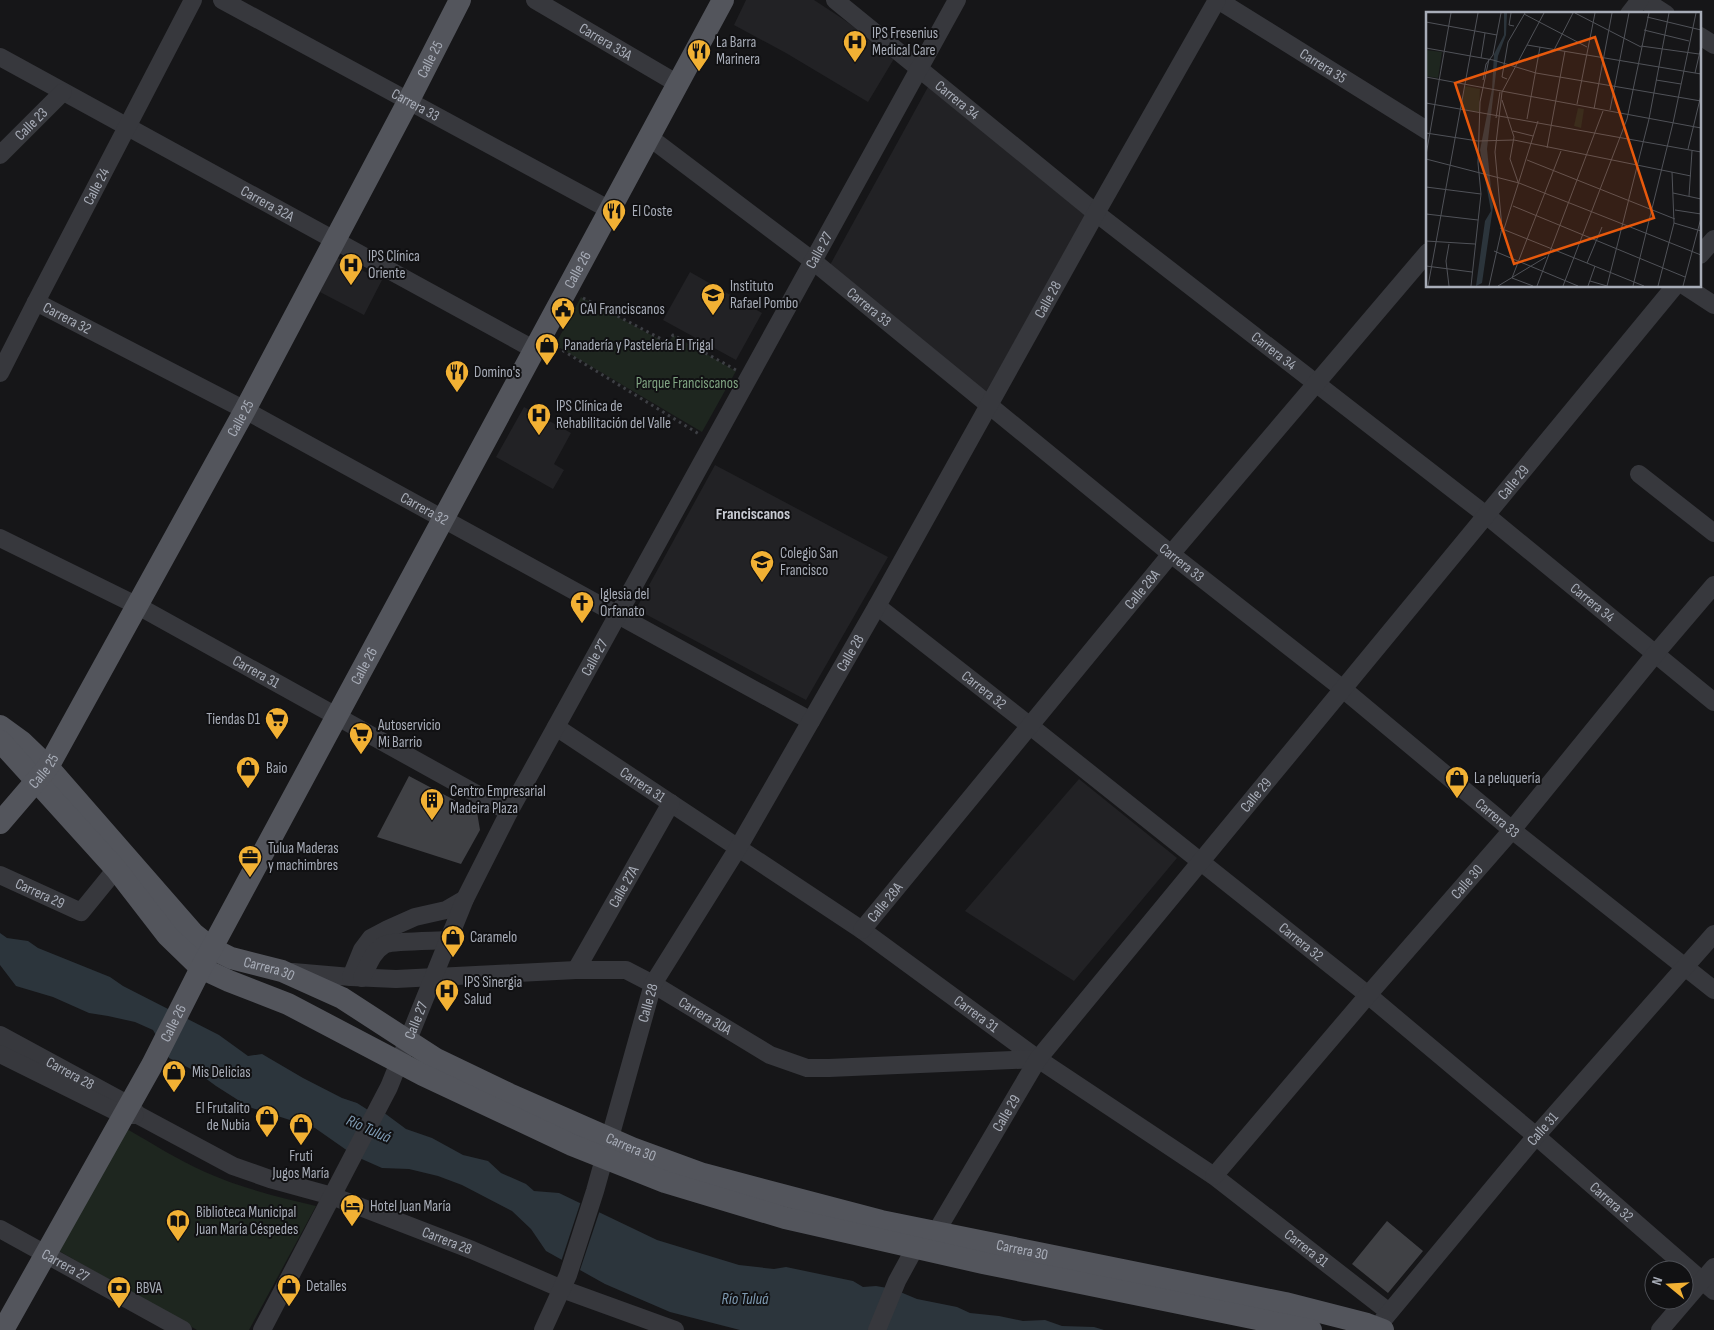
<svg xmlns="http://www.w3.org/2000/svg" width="1714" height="1330" viewBox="0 0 1714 1330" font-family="'Sofia Sans Condensed',sans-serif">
<rect width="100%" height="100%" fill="#161618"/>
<path fill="#222225" d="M746,0h68l29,19 52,38 -27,45 -82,-49 -52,-28z
M928,87l158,129 -100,176 -156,-127z
M337,258l45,22 -18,35 -44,-23z
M690,272l72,41 -26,47 -73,-40z
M524,407l47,26 -17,31 10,6 -11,19 -57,-32z
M715,465l173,92 -82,143 -170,-91z
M1079,779l98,79 -103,123 -109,-70z"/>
<path fill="#1e261f" d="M581,297l87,47 5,-9 63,36 -34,61 -147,-87z
M127,1129c26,15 51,31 78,43 36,16 73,25 111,34l-67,124h-52l-138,-79z"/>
<path fill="#2c353c" d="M0,933l7,5 21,3 10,7 72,29 13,9 96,49 29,21 14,-2 41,24 39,20 15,5 11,7 11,-1 27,20 26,9 31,17 25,6 13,12 25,11 8,7 25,2 98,47 82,25 35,4 12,-2 67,14 10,6 13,-1 17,3 24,10 40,8 13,6 29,3 24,5 22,-1 17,6 32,1 10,3h-364l-70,-18 -65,-28 -59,-33 -15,-22 -19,-18 -50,-26 -24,-9 -29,-7 -27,-1 -27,-12 -40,-28 -66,-21 -33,-21 -19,-14 -28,-14 -16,-28 -18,-8 -27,-6 -19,-3 -36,-16 -37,-11 -16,-21z"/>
<path fill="#161618" d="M581,1201l19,9 -21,63 -18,-11z"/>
<path fill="#404145" d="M409,776l68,36 3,18 -19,34 -84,-27z
M1387,1221l36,30 -35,42 -36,-29z"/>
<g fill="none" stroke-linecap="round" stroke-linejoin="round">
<path stroke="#3d3f44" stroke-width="3" stroke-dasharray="2.5 4" stroke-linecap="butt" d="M583,298l86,45 4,-8 63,35
M557,347l142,87"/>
<g stroke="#37383d" stroke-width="18">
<path id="s1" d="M222,0l388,210"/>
<path id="s2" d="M535,0l143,84"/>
<path id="s3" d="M835,0l261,213 390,302 228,187"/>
<path id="s4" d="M1218,0l210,131"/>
<path d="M1644,0l22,14"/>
<path d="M1629,14l11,-14"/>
<path d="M1700,36l14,9"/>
<path id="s5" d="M0,57l535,293"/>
<path id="s6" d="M649,137l164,124 358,293 172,135 169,141 202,160"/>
<path id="s7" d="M0,155l63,-63"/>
<path d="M1700,255l14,-16"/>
<path d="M1685,286l29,19"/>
<path id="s8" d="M36,302l209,108 566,311"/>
<path id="s9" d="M0,373l36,-71 157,-302"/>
<path d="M1639,474l75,59"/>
<path id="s10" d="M0,538l138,68 371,206"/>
<path id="s11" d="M877,606l152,119 339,270 168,141 178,155"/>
<path id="s12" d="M556,727l306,203 176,129 176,117 175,136"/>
<path id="s13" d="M0,875l81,37 35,-43"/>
<path id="s14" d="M862,930l309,-376 257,-302"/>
<path id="s15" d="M576,970l95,-167"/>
<path id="s16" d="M293,972l58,5 45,2 180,-9h50l27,14 117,71 37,13h22l209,-9"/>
<path d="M351,977l11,-27 9,-12 17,-9 27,-12 31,-7 19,-11"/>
<path d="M362,978c6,-12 10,-26 22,-33 6,-4 53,-4 64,-5"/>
<path id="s17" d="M0,1035l129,70 9,10 95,51 37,13 62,17 140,54 90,39 113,41"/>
<path d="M0,1054l123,61h12"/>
<path id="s18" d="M1214,1176l154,-181 144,-165 144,-177 58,-68"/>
<path id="s19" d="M0,1229l183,101"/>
<path id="s20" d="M1383,1320l153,-184 178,-202"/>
<path id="s21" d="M262,1330l127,-243 76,-188 44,-87 448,-812"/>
<path id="s22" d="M543,1330l25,-55 27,-84 58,-207 85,-136 139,-242 219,-393 121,-213"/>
<path id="s23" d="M877,1330l20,-49 18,-33 21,-16 102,-173 637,-773"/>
<path d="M1660,1330l54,-63"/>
</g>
<g stroke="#53555c" stroke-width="22">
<path id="s24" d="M0,726l22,16 26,25 145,166 20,16 18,9 51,13 60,27 94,61 73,35 123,54 71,26 178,47 404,82 82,21 16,6"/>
<path d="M0,741l116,128 51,66 34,33 28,13 59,23 135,71 149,70 93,37 120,36 198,45 328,67"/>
<path id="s25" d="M0,823l48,-56 197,-357 163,-308 52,-102"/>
<path id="s26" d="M3,1330l149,-265 49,-97 522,-968"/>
</g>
</g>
<defs>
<g id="hospital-pin" transform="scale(1.25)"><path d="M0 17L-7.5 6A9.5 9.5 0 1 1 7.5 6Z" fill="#f2b134" stroke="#111113"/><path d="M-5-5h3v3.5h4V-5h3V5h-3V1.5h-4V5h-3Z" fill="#111"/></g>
<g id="restaurant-pin" transform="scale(1.25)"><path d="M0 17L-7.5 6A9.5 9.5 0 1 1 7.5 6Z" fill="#f2b134" stroke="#111113"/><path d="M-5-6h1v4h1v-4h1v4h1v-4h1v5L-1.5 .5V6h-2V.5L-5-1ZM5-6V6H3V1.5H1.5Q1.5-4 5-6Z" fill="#111"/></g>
<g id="school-pin" transform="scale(1.25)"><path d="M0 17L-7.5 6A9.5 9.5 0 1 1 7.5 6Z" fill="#f2b134" stroke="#111113"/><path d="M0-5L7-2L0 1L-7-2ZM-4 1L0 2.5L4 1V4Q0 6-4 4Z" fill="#111"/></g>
<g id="civic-pin" transform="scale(1.25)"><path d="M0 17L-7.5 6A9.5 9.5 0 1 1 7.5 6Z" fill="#f2b134" stroke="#111113"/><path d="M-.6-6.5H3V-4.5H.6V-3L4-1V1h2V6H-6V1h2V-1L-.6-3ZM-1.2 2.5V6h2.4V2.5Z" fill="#111"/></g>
<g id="shop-pin" transform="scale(1.25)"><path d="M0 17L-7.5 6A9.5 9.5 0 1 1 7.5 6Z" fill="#f2b134" stroke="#111113"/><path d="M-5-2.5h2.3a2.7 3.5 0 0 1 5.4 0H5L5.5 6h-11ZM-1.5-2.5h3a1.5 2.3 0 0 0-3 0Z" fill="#111"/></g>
<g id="church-pin" transform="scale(1.25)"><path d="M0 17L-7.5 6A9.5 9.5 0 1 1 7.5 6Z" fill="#f2b134" stroke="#111113"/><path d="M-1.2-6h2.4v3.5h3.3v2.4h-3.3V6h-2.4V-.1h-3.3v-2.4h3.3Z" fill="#111"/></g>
<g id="supermarket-pin" transform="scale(1.25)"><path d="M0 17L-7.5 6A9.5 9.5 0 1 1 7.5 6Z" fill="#f2b134" stroke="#111113"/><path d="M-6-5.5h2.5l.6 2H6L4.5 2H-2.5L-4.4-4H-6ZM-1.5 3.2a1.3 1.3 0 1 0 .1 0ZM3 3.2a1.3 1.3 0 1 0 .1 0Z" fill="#111"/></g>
<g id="building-pin" transform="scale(1.25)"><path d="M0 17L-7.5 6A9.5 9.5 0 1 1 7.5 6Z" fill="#f2b134" stroke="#111113"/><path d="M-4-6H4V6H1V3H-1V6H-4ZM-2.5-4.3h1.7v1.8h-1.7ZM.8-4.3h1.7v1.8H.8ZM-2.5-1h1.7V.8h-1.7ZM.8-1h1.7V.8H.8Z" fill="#111"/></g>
<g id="office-pin" transform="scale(1.25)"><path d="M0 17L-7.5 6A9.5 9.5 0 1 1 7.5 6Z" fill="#f2b134" stroke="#111113"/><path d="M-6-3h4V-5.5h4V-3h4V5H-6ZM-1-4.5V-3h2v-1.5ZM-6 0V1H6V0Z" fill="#111"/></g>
<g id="hotel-pin" transform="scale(1.25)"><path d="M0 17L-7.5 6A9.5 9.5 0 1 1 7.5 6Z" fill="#f2b134" stroke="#111113"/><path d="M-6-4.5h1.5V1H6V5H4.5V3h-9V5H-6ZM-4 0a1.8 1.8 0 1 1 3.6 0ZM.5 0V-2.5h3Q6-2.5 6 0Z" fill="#111"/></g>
<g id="library-pin" transform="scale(1.25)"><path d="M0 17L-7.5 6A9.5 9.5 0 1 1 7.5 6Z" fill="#f2b134" stroke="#111113"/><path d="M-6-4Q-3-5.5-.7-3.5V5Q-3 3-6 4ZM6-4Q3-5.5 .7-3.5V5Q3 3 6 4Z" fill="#111"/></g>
<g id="bank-pin" transform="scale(1.25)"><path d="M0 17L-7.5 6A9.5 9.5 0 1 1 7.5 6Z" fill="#f2b134" stroke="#111113"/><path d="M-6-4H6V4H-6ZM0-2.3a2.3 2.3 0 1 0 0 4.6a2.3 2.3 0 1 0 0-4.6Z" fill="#111"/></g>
</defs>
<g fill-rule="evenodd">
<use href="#hospital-pin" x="855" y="42"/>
<use href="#restaurant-pin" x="699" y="51"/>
<use href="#restaurant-pin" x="614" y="211"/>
<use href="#hospital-pin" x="351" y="265"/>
<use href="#school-pin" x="713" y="295"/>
<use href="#civic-pin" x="563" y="309"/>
<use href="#shop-pin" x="547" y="345"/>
<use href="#restaurant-pin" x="457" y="372"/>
<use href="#hospital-pin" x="539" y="415"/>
<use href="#school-pin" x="762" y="562"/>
<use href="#church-pin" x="582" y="603"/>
<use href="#supermarket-pin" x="277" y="719"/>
<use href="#supermarket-pin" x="361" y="734"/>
<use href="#shop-pin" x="248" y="768"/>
<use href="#shop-pin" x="1457" y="778"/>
<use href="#building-pin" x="432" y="800"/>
<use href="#office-pin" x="250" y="857"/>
<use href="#shop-pin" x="453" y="937"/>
<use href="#hospital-pin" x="447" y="991"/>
<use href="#shop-pin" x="174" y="1072"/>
<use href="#shop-pin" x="267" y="1117"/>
<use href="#shop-pin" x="301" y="1125"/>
<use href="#hotel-pin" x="352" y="1206"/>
<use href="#library-pin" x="178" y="1221"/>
<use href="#shop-pin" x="289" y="1286"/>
<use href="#bank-pin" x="119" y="1288"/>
</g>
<g text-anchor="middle" stroke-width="4" stroke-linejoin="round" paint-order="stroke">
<g font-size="15" fill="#a8adb8" stroke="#111113" text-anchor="start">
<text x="872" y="38">IPS Fresenius<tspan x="872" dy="17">Medical Care</tspan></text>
<text x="716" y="47">La Barra<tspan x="716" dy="17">Marinera</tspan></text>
<text x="632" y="216">El Coste</text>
<text x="368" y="261">IPS Clínica<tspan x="368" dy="17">Oriente</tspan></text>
<text x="730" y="291">Instituto<tspan x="730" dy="17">Rafael Pombo</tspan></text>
<text x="580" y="314">CAI Franciscanos</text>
<text x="564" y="350">Panadería y Pastelería El Trigal</text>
<text x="474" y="377">Domino's</text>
<text x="556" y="411">IPS Clínica de<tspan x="556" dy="17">Rehabilitación del Valle</tspan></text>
<text x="780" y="558">Colegio San<tspan x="780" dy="17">Francisco</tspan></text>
<text x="600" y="599">Iglesia del<tspan x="600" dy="17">Orfanato</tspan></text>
<text x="260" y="724" text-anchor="end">Tiendas D1</text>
<text x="378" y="730">Autoservicio<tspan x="378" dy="17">Mi Barrio</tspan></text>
<text x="266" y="773">Baio</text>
<text x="1474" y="783">La peluquería</text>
<text x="450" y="796">Centro Empresarial<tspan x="450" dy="17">Madeira Plaza</tspan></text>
<text x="268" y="853">Tulua Maderas<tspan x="268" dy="17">y machimbres</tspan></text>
<text x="470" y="942">Caramelo</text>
<text x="464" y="987">IPS Sinergia<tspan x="464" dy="17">Salud</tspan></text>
<text x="192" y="1077">Mis Delicias</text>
<text x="250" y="1113" text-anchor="end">El Frutalito<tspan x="250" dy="17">de Nubia</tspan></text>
<text x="301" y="1161" text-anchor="middle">Fruti<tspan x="301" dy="17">Jugos María</tspan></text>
<text x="370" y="1211">Hotel Juan María</text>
<text x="196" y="1217">Biblioteca Municipal<tspan x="196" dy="17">Juan María Céspedes</tspan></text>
<text x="306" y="1291">Detalles</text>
<text x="136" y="1293">BBVA</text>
</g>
<g font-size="15" fill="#a8adb8" stroke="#111113">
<text dy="5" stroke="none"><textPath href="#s2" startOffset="82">Carrera 33A</textPath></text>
<text dy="5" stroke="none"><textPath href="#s25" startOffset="878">Calle 25</textPath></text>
<text dy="5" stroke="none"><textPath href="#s4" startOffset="124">Carrera 35</textPath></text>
<text dy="5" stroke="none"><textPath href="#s3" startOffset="158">Carrera 34</textPath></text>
<text dy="5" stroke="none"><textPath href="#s1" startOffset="220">Carrera 33</textPath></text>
<text dy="5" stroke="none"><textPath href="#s7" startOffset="44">Calle 23</textPath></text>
<text dy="5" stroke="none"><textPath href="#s9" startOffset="210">Calle 24</textPath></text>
<text dy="5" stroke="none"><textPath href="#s5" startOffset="305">Carrera 32A</textPath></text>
<text dy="5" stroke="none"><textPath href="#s21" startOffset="1216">Calle 27</textPath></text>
<text dy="5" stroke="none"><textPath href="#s26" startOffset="1206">Calle 26</textPath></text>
<text dy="5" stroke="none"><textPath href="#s22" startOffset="1154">Calle 28</textPath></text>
<text dy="5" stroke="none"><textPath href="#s6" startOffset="278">Carrera 33</textPath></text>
<text dy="5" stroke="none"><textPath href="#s8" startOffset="35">Carrera 32</textPath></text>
<text dy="5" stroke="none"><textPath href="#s3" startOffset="562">Carrera 34</textPath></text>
<text dy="5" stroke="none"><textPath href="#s25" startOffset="472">Calle 25</textPath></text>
<text dy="5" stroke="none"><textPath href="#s23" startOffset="1065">Calle 29</textPath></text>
<text dy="5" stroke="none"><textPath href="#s8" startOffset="440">Carrera 32</textPath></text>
<text dy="5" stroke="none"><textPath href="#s6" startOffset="682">Carrera 33</textPath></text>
<text dy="5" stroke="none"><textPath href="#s14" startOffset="441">Calle 28A</textPath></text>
<text dy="5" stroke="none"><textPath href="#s3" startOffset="968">Carrera 34</textPath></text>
<text dy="5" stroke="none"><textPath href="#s22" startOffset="749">Calle 28</textPath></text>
<text dy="5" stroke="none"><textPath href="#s21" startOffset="751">Calle 27</textPath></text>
<text dy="5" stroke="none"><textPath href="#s26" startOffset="756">Calle 26</textPath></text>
<text dy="5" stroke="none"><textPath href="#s10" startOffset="289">Carrera 31</textPath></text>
<text dy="5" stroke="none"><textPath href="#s11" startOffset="136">Carrera 32</textPath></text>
<text dy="5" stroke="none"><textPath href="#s25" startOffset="68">Calle 25</textPath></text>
<text dy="5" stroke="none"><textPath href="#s12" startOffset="104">Carrera 31</textPath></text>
<text dy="5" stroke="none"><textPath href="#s23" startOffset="660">Calle 29</textPath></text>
<text dy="5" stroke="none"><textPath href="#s6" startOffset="1088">Carrera 33</textPath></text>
<text dy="5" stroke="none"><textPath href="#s18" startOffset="388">Calle 30</textPath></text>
<text dy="5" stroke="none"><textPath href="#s15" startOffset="96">Calle 27A</textPath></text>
<text dy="5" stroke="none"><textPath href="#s13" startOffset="44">Carrera 29</textPath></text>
<text dy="5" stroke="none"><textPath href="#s14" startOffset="36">Calle 28A</textPath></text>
<text dy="5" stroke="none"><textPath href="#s11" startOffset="541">Carrera 32</textPath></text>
<text dy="5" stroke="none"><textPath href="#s24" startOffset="369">Carrera 30</textPath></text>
<text dy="5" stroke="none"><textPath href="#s22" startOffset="344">Calle 28</textPath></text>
<text dy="5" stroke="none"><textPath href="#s12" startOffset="509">Carrera 31</textPath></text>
<text dy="5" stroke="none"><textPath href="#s16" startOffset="425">Carrera 30A</textPath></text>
<text dy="5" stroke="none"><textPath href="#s21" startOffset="346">Calle 27</textPath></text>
<text dy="5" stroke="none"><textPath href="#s26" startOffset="351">Calle 26</textPath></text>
<text dy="5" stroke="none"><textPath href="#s17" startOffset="80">Carrera 28</textPath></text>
<text dy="5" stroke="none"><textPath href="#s23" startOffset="255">Calle 29</textPath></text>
<text dy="5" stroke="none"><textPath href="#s20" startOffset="249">Calle 31</textPath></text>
<text dy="5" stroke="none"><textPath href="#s24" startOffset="774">Carrera 30</textPath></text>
<text dy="5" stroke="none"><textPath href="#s11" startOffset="946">Carrera 32</textPath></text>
<text dy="5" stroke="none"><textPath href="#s17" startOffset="495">Carrera 28</textPath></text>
<text dy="5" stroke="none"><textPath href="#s12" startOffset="914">Carrera 31</textPath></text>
<text dy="5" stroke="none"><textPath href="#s24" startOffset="1179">Carrera 30</textPath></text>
<text dy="5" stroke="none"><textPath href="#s19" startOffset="75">Carrera 27</textPath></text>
</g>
<g font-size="15" fill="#7fa381" stroke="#111113">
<text x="687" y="388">Parque Franciscanos</text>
</g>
<g font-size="16" font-weight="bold" fill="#c9ccd4" stroke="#111113">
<text x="753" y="519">Franciscanos</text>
</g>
<g font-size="16" font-style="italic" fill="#7f9bb3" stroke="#111113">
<text transform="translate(369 1128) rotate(24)" y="6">Río Tuluá</text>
<text x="745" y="1304">Río Tuluá</text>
</g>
</g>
<g transform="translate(1426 12)">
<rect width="275" height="275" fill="#161618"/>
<path d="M0,38l16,2 -4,26 -12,-2zM39,74l15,3 -1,23 -19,-3zM152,96l6,1 -3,19 -7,-2z" fill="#1e261f"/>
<path d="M78,1h3l-1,22 -8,21 -11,93 6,58 -11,76 -6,3 9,-65 6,-10 -11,-61 12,-61 2,-35 10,-19z" fill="#2c353c"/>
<path fill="none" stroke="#505258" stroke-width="1" d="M85,1l-2,12 5,1M149,1l66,34M98,2l63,33M221,5l54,13M0,10l71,13M218,18l45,11M101,33l174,29M215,34l58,8M0,36l67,12 43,13 165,28M128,38l19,-37M55,46l4,-25M269,61l6,-26M0,65l275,51M81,67l-5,-2 6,-35 17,-29M57,68l3,-16 7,-9 8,-42M230,68l25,4M76,88l12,37 -4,22 8,23M0,91l275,49M151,92l18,-91M168,97l18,-96M184,98l19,-97M70,106l4,-26M101,107l13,-72M87,119l20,5M0,121l52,8 36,-1 177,36M121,136l18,-97M262,137l13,-54M0,143l25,-142M0,147l93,24 182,72M101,148l148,59M0,175l55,7M247,181l28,6M263,184l3,-45M87,194l172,71M249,198l26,4M0,202l52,6M248,211l27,8M74,216l144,58M78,217l34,-108M0,229l49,3M68,239l84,35M161,251l15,-36M0,254l46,6M86,266l49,-127M86,266l21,8M164,269l17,5M2,274l50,-273M23,274l-3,-25 3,-17M45,274l10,-92 -3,-31 2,-61 9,-43M63,274l13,-58 -7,-76 7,-60 42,-79M72,274l48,-29M111,274l66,-175M137,274l64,-167 22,-106M162,274l7,-20M181,274l42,-167 20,-106M207,274l40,-163 23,-110M232,274l16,-63 -2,-51M257,274l18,-68"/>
<path fill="#e8590c" fill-opacity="0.15" stroke="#e8590c" stroke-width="2.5" d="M169,25l59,181 -140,46 -59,-181z"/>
<rect width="275" height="275" fill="none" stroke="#a8adb8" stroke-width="2.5"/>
</g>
<g transform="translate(1669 1285) rotate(288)"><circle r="24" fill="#111113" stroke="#4d4f55"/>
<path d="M0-4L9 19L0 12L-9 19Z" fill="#f2b134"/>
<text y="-8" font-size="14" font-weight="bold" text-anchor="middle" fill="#a8adb8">N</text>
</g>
</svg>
